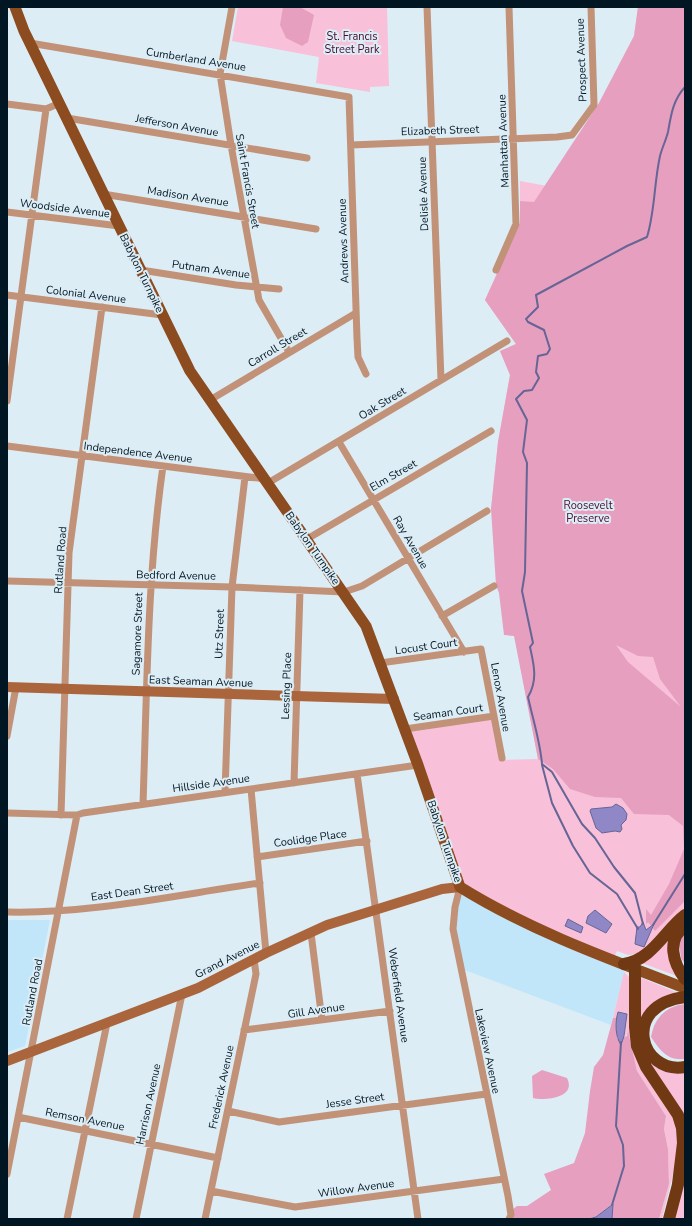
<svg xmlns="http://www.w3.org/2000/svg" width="692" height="1226" viewBox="0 0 692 1226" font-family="'Nunito Sans',sans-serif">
<rect width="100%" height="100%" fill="#dcedf6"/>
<path fill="#c1e6f9" d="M460,887l166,78 -15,60 -149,-56 -8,-40z
M7,920h43l-25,126 -18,6z"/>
<path fill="#f8c0d9" d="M238,7h149l2,79 -19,1v5l-54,-9 3,-26 -87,-16z
M638,7h47v904l-46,43 -11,1 -11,-4 -4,9 -153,-73 -54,-157 86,-12 9,42 37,-1 -47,-250 7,-67 12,-67 -10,-24 16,-7 -31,-44 35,-77v-42l27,5 52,-83 35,-67z
M673,935l4,41 -38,-14z
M624,972l6,6 3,69 40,63 6,22 -2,26 -15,61h-3l10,-35 -1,-35 -4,-20 2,-13 -29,-45 -9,-39 -1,3 -3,1 3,-22 -8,-2 -2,6h-4z
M639,977l44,18 -27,7 -9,7 -2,41 40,20v74l-47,-104z
M685,1181v38h-11z"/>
<path fill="#e69fbf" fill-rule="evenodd" d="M283,7h17l14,8 -6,27 -6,4 -16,-8 -6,-13z
M638,7h47v894l-30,30 -7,-9 -2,2v-15l5,6 18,-31 15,-35 -1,-23 -14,-11 -35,-1 -13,-16 -26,-1 -25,-8 -17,-20 -15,-10 -24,-123 -10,-1 -5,-42 -3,-8 -5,-76 7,-67 12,-67 -10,-24 16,-7 -31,-44 35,-77v-22l14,1 65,-99 35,-67zM616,645l22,11 15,1 7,22 21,28 -53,-45z
M685,934v30l-4,-6 -2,-16z
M685,1004v55c-18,2 -25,-9 -34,-22 3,-19 15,-31 34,-33z
M613,1018h4v21l10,-3 1,-5 9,40 29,45 -2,13 4,20 1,35 -10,35h-47v-15l-16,13 -7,2h-75l-2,-9 5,-4h10l24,-16 -7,-16 30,-11 11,-30 5,-42 4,-24 9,-12z
M542,1070l25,8c10,20 -22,23 -34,20l-1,-22z"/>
<path fill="#9087c7" stroke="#656596" d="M616,804l7,4 4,6 -1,6 -5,5 1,4 -2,3 -5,-1 -13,2 -6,-5 -6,-17 1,-2 21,-2z
M595,910l17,14 -6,9 -20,-10 2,-7z
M568,919l15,8 -2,6 -16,-7z
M643,922l3,8 8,-6 -10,23 -9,-3 2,-17h3z
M618,1012l9,2 -3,22 -3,9c-6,-9 -6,-23 -3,-33z
M613,1204l-1,15h-23l7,-2z"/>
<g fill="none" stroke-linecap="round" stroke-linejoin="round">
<path stroke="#656596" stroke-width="2" d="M542,765l10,38 21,43 17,27 27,21 21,35
M643,924l-8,-31 -21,-26 -19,-29 -13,-14 -30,-52 -10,-8c-2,-23 -9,-44 -14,-67 10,-17 6,-32 2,-50l3,-4 -11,-52 3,-19 2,-109 -4,-11 4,-32 -11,-21 8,-8 8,-1 7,-12 -3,-6 2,-16 9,-2 3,-5 -6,-19 -16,-8 -2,-3 12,-12 -2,-12 91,-49 20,-9c8,-26 7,-54 13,-81 2,-8 6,-16 8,-24 3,-17 5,-32 17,-45
M653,925l32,-51
M612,1205l12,-39 -1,-21 -7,-19 5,-84"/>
<path stroke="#c19277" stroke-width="7" d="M232,7l-12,67 11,71 28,155 30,52
M427,7l14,373
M30,43l319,54 8,241 1,19 8,17
M7,104l39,5 14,-6
M67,118l240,40
M351,145l206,-8 15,-2 22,-30 -3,-98
M103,194l213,35
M7,212l112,14
M141,270l95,15 43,4
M496,270l20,-46 -7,-217
M7,295l155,20
M210,400l146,-87
M7,401l39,-292
M339,442l125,210
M7,446l258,33
M268,483l239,-142
M307,539l184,-108
M7,581l225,6 112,5 18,-6 125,-75
M442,616l52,-30
M380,663l101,-14 21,109
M405,729l89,-13
M7,736l9,-49
M357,774l61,445
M294,783l6,-193
M251,789l15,164
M225,792l7,-205 13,-110
M143,804c4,-113 4,-226 20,-338
M7,813l70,2 6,-2 335,-48
M61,815l8,-262 33,-246
M257,857l110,-16
M460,887l-5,20 -2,22 55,267 3,19 -2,4
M7,912c84,2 169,-17 253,-29
M311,933l11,87
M244,1030l146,-19
M228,1111l51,11 207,-28
M18,1117l200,41
M7,1174l70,-359
M211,1191l84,16 209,-28
M67,1219l40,-196
M136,1219l46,-225
M205,1219l51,-245 -2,-15"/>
<path stroke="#aa653c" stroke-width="10" d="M7,687l387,12
M7,1061l191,-73 68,-35 61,-28 115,-36 18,-2"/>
<path stroke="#8d4b20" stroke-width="11" d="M15,7l9,24 166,340 176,255 52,139 42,122c69,43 149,72 225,101"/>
<path stroke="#703813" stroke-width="12" d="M685,926c-19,14 -12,37 0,53
M624,964c28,-4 41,-34 61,-49
M635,968v59l2,19 9,21 32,48 4,13 1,15 -5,41
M685,997c-65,8 -45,78 0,70
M669,1219l11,-42"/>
</g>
<g text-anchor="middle" stroke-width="4" stroke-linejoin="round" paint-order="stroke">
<g font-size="11" fill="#4a0c30" stroke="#dcedf6">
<text x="352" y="40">St. Francis<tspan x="352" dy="13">Street Park</tspan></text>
<text x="588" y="509">Roosevelt<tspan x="588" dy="13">Preserve</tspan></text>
</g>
<g font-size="11" fill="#001622" stroke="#dcedf6">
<text transform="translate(196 59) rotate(9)" y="4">Cumberland Avenue</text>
<text transform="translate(581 60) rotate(-92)" y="4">Prospect Avenue</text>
<text transform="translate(177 125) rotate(10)" y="4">Jefferson Avenue</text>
<text transform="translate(440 130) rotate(-2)" y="4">Elizabeth Street</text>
<text transform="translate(503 141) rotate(-92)" y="4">Manhattan Avenue</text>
<text transform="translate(248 181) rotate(80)" y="4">Saint Francis Street</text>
<text transform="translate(423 194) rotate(-92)" y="4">Delisle Avenue</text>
<text transform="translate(188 196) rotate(9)" y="4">Madison Avenue</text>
<text transform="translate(65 208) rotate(7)" y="4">Woodside Avenue</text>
<text transform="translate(343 241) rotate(-92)" y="4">Andrews Avenue</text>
<text transform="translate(211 269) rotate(8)" y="4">Putnam Avenue</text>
<text transform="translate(142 273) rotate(64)" y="4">Babylon Turnpike</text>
<text transform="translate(86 294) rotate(7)" y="4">Colonial Avenue</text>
<text transform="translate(277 347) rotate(-31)" y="4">Carroll Street</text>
<text transform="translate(382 403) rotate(-31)" y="4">Oak Street</text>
<text transform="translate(138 452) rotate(7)" y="4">Independence Avenue</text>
<text transform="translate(393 475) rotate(-30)" y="4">Elm Street</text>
<text transform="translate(411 542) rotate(60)" y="4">Ray Avenue</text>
<text transform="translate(313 548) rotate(55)" y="4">Babylon Turnpike</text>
<text transform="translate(60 560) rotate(-86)" y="4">Rutland Road</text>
<text transform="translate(176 575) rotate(1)" y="4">Bedford Avenue</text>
<text transform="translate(137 634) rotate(-88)" y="4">Sagamore Street</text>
<text transform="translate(219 634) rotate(-88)" y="4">Utz Street</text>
<text transform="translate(426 646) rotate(-8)" y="4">Locust Court</text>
<text transform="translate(201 681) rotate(2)" y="4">East Seaman Avenue</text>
<text transform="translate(286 686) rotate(-88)" y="4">Lessing Place</text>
<text transform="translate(501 697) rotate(80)" y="4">Lenox Avenue</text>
<text transform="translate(448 712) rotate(-8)" y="4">Seaman Court</text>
<text transform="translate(211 783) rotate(-8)" y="4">Hillside Avenue</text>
<text transform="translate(310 838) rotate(-8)" y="4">Coolidge Place</text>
<text transform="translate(445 841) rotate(71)" y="4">Babylon Turnpike</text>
<text transform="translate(132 891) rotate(-8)" y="4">East Dean Street</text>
<text transform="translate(227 959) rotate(-27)" y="4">Grand Avenue</text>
<text transform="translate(32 992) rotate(-79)" y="4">Rutland Road</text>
<text transform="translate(399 995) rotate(82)" y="4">Weberfield Avenue</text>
<text transform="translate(316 1010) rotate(-8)" y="4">Gill Avenue</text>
<text transform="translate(488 1051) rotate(78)" y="4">Lakeview Avenue</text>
<text transform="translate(221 1087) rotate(-78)" y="4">Frederick Avenue</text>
<text transform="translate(355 1100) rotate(-8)" y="4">Jesse Street</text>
<text transform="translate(148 1104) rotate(-78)" y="4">Harrison Avenue</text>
<text transform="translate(85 1119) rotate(11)" y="4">Remson Avenue</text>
<text transform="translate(356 1188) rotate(-8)" y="4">Willow Avenue</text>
</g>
</g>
<rect width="692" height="1226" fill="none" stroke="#001622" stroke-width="16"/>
</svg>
